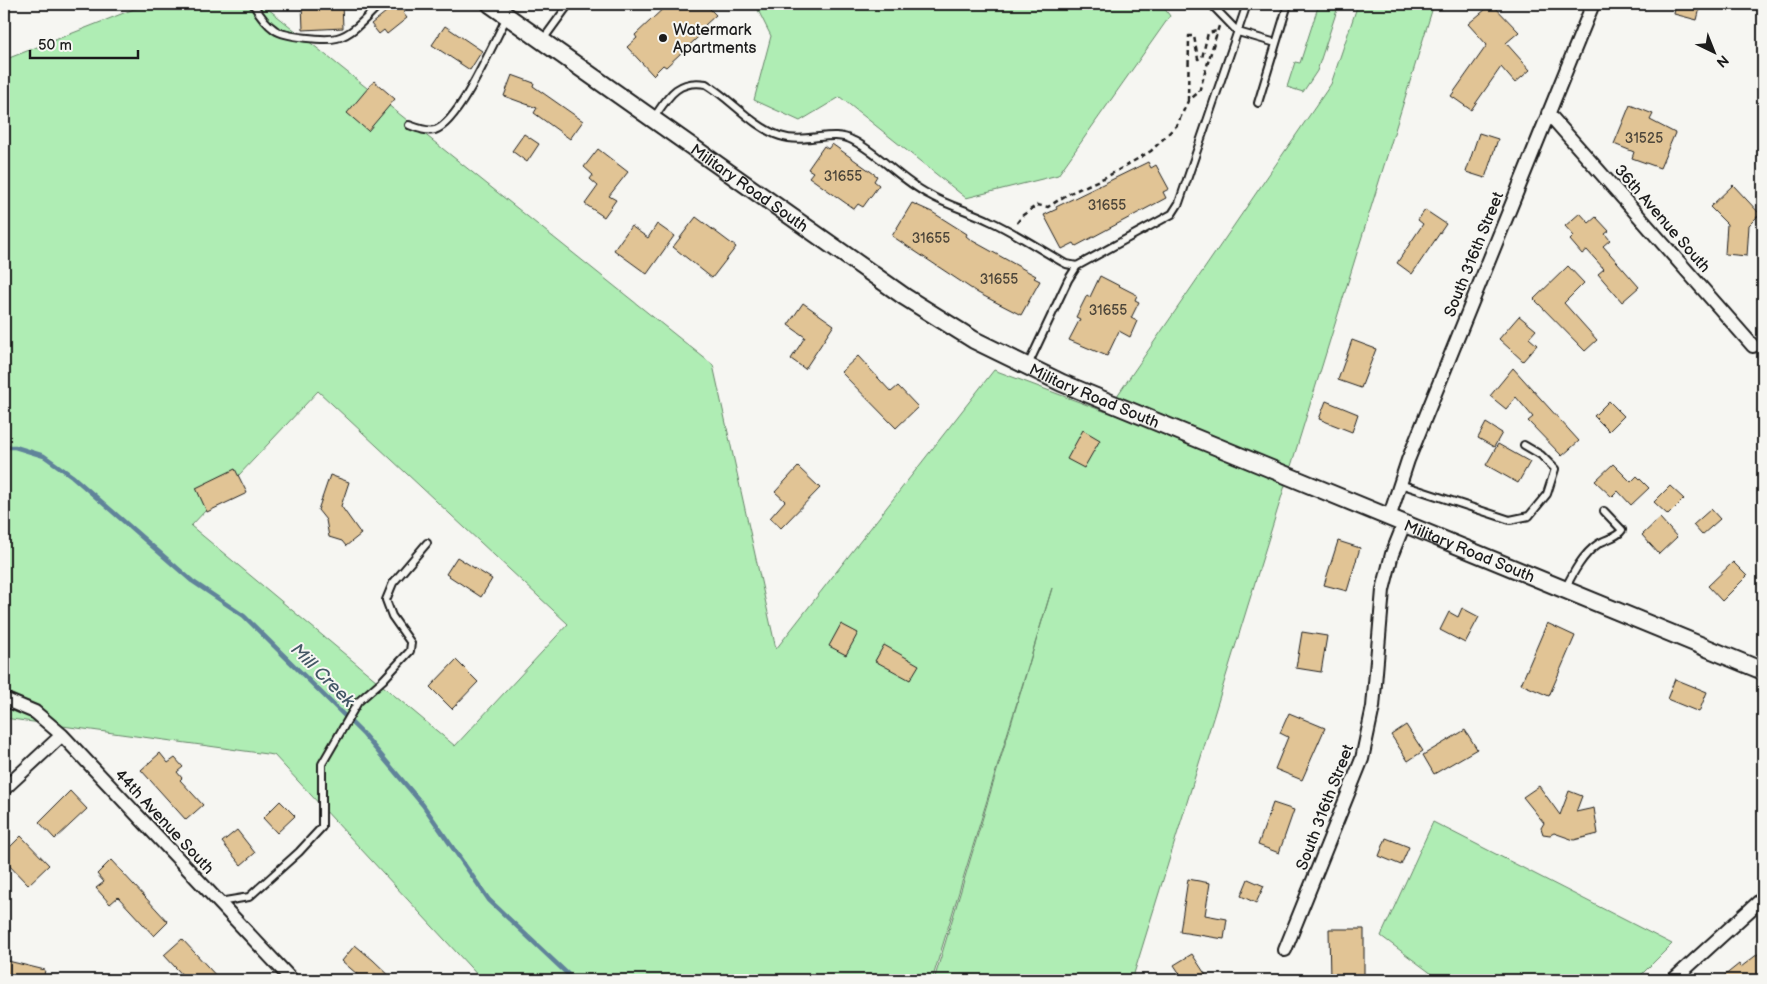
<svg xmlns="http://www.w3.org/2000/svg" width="1767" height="984" viewBox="0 0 1767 984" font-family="'Balsamiq Sans',sans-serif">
<rect width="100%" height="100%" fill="#f6f6f2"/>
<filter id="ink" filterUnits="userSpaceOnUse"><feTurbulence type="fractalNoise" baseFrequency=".02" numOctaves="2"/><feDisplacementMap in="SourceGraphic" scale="10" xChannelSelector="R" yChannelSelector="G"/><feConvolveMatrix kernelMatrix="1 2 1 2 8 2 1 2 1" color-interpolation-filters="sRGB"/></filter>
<g filter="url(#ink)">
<path fill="#afedb4" stroke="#668468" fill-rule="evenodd" d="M156,4h106l451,361 63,284 218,-279 112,42 225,-328 27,-80h76l-302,976h-198l118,-392 -120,392h-450l-208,-225 -270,-37v-658l130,-51zM318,391l250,233 -113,122 -264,-220z
M755,4h406l9,12 -112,159 -92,23 -126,-101 -40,24 -46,-21 17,-64z
M1319,4h20l-22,67 -14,21 -16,-5 8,-25 5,1z
M1433,822l239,122 -36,36h-196l-59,-44z"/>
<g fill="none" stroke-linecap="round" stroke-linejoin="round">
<path stroke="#61839a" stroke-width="4.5" d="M4,447h11l29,9 28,20 120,105 52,35 120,119 59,70 66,95 85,80"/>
</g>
<path fill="#e1c495" stroke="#1c1c1c" d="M302,4h40l1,24 -40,2z
M396,4h3l6,8 -2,1 4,5 -20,16 -3,-4 -5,4 -8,-10z
M668,4h37l11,11 -11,10 3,3 -12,11 -30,28 -3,-2 -10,10 -26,-28 10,-9 -2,-3z
M1492,4l27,28 -13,11 24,27 -15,13 -14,-16 -30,43 -20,-14 36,-51 -19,-21z
M1676,4h25l-4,16 -23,-6z
M445,26l37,25 -12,19 -38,-25z
M512,75l22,8 -1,3 50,35 -13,18 -36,-26 3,-5 -33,-12z
M374,81l21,18 -27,32 -21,-18z
M1630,105l23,9 -3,6 25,13 -15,35 -28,-10 2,-6 -20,-8z
M1479,133l19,6 -13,39 -19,-6z
M524,134l15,10 -12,18 -15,-11z
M832,144l45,32 -3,5 5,4 -16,22 -5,-3 -4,5 -45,-32 4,-5 -5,-3 16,-23 4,3z
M598,149l30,23 -19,24 7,4 -12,17 -19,-13 13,-18 -8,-7 3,-4 -9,-8z
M1148,162l3,6 5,-3 13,24 -6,3 3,6 -90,48 -2,-3 -12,6 -18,-34 13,-6 -1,-2z
M1733,185l27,29 -11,11 -2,31 -22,-2 2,-30 -17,-17z
M912,203l20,9 35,22 -1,2 5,4 65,36 -2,2 6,3 -19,34 -43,-22 -86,-57z
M1425,210l21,14 -34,50 -15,-11 26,-39 -5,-4z
M1580,213l9,10 7,-6 13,14 -4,3 5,6 -7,6 36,41 -17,15 -24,-28 6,-5 -17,-19 -5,4 -12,-14 4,-4 -9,-10z
M696,217l40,30 -24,31 -39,-31z
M657,224l17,12 -27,38 -33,-24 17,-24 17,12z
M1568,266l16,17 -20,20 33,37 -12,11 -51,-52z
M1100,276l37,19 -2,5 4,2 -8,16 6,3 -7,16 -11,-6 -12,25 -38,-16 11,-21 -4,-2 11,-22 3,2z
M803,303l31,22 -29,44 -14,-10 14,-22 -17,-12z
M1519,316l17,14 -7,8 8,7 -14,16 -24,-22z
M1352,340l24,9 -15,39 -23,-8z
M858,356l33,36 7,-6 20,21 -22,21 -55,-56z
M1513,368l66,73 -17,15 -34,-35 5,-4 -17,-20 -10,12 -16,-13z
M1326,401l32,13 -6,18 -33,-13z
M1609,401l15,15 -15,15 -15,-15z
M1486,423l16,10 -8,14 -16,-9z
M1083,430l17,10 -16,28 -17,-9z
M1498,444l32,18 -12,21 -32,-18z
M1613,464l18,18 6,-6 12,12 -18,17 -13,-14 -6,6 -17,-16z
M798,467l22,21 -39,40 -11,-10 15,-17 -10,-9z
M235,469l12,24 -40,19 -11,-24z
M330,475l19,7 -8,24 20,28 -15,12 -4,-5 -13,-4 -3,-17 -8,-10z
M1670,486l14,13 -16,16 -14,-13z
M1711,509l9,10 -18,16 -9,-10z
M1660,518l17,19 -18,17 -17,-19z
M1338,541l22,7 -13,43 -23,-6z
M457,557l35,22 -11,18 -35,-23z
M1733,562l14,14 -25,25 -14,-15z
M1462,608l17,9 -14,26 -25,-13 9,-18 9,5z
M1547,623l28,13 -26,60 -28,-12z
M841,624l17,9 -12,22 -17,-9z
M1302,632l25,4 -6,36 -25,-4z
M884,645l35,20 -9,15 -35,-19z
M456,660l22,22 -26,27 -22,-22z
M1675,679l32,13 -8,20 -32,-13z
M1289,713l36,15 -23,52 -27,-11 13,-32 -8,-4z
M1406,725l17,26 -15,10 -17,-26z
M1465,730l12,19 -43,25 -11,-19z
M160,753l8,10 7,-5 8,9 -6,5 5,6 -2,2 23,25 -17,15 -45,-50z
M1539,786l21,29 9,-24 13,5 -6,16 18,-4 4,26 -24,6 -20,-7 -4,2 -7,-1 -2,-6 3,-5 -21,-26z
M70,791l17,18 -32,30 -16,-17z
M280,801l15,15 -18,17 -14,-15z
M1273,803l21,7 -15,43 -21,-8z
M237,830l18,23 -14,12 -19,-23z
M21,836l28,29 -21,20 -24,-25v-7z
M1386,838l23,9 -8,18 -22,-9z
M111,860l57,62 -14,14 -36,-39 -8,7 -14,-16 8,-6 -7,-8z
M1188,879l22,4 -5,32 22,4 -3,20 -44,-7z
M1248,879l16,7 -8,17 -15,-7z
M1329,929h35v51h-34z
M182,939l38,41h-33l-23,-25z
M355,945l18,15 21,20h-41l5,-5 -16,-14z
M1763,950v24l-9,6h-35l20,-16 2,3z
M1192,954l17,26h-25l-10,-15z
M4,960l41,10 -2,10h-39z"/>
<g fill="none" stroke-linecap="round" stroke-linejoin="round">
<g stroke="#1c1c1c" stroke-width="10">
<path id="lane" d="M253,4c6,10 13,20 22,26 10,7 50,11 62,8 17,-4 31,-23 43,-34
M1211,4l27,28 38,11
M542,41l27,-37
M1258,103l30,-99
M653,119c15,-22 24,-40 53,-35 25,15 47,43 74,52 27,9 52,-8 74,5 25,13 47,39 74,53 20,12 42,17 62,27 26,12 51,29 76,43l11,2
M409,125c8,3 18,7 26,5 25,-8 59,-89 72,-113
M1028,365l40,-85 9,-14 95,-52 7,-11 68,-199
M1400,484l110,36 19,-4 18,-22 8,-25 -14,-14 -17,-10
M1565,589c8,-16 18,-35 33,-45 7,-5 19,-6 24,-14l-18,-19
M219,902l30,-5 50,-45 23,-25v-63l36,-62 25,-22 27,-29 1,-8 -19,-27 -6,-16 7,-17 34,-40"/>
</g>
<g stroke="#1c1c1c" stroke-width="16">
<path id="street" d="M1548,113l205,233
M1389,518l19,-58 185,-456
M4,699l31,13 27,23 230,245
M4,789l58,-54
M1285,950l77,-191 11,-52 10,-117 9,-36 12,-30
M1673,980l90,-82"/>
</g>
<g stroke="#1c1c1c" stroke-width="20">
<g id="secondary">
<path id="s1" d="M490,4l415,293 69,43 88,43 701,288"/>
</g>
</g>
<path stroke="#1c1c1c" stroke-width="2.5" stroke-dasharray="5 4" stroke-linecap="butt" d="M1188,101l1,-65h5l4,23 4,-1 6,-25 9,-2
M1017,223l6,-8 14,-10 11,2 20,-13 40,-18 43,-25 26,-26 11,-24 11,-9 20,-66"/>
<use href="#lane" stroke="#f6f6f2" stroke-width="6"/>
<use href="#street" stroke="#f6f6f2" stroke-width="12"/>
<use href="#secondary" stroke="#f6f6f2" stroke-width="16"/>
</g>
</g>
<circle fill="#1c1c1c" stroke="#f6f6f2" stroke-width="2" cx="663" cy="38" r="5"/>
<g text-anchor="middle" stroke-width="4" stroke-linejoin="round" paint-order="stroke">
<g font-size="14" fill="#4d463a">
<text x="1644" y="143">31525</text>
<text x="843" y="181">31655</text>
<text x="1107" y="210">31655</text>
<text x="931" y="243">31655</text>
<text x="999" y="284">31655</text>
<text x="1108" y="315">31655</text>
</g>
<g font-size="16" fill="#1c1c1c" stroke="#f6f6f2" text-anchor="start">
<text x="673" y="35">Watermark<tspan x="673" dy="18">Apartments</tspan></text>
</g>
<g font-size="16" fill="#1c1c1c" stroke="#f6f6f2">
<text dy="6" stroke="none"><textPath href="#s1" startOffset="318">Military Road South</textPath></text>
<text transform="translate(1663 218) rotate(49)" y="6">36th Avenue South</text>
<text transform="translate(1473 254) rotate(-68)" y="6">South 316th Street</text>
<text dy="6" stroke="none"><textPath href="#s1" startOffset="722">Military Road South</textPath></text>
<text dy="6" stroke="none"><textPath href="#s1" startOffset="1128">Military Road South</textPath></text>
<text transform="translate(1324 807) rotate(-69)" y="6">South 316th Street</text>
<text transform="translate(165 821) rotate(47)" y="6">44th Avenue South</text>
</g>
<g font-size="18" font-style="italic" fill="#445866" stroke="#f6f6f2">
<text transform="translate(323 675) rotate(45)" y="6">Mill Creek</text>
</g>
</g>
<rect width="1767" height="984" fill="none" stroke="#f6f6f2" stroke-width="20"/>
<rect x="10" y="10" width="1747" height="964" fill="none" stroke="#1c1c1c" stroke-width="2" filter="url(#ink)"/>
<g transform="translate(1714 52) rotate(137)" stroke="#f6f6f2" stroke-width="4" paint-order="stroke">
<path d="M0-4L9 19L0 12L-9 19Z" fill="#1c1c1c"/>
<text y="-8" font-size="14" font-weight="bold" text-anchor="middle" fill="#1c1c1c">N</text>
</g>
<path d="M30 50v8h108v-8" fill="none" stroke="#1c1c1c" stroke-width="2.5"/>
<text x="38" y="50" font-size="15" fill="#1c1c1c" stroke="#f6f6f2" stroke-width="4" paint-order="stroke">50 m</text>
</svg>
